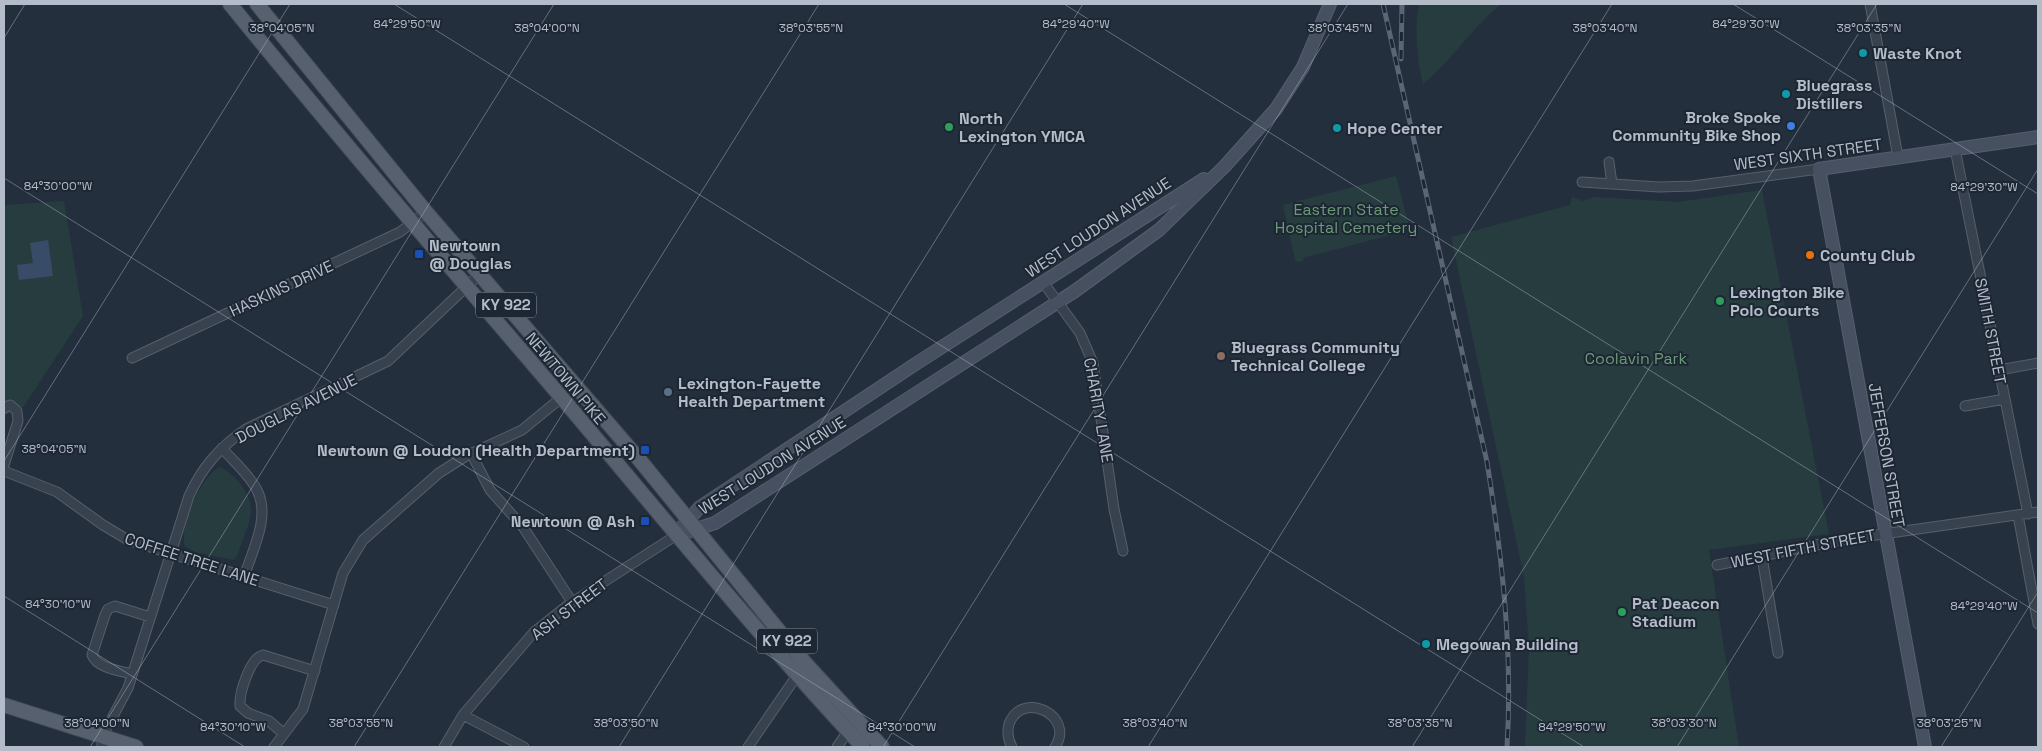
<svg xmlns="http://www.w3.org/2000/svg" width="2042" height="751" viewBox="0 0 2042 751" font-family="'Space Grotesk',sans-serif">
<rect width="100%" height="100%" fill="#242f3e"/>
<path fill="#263c3f" d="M1419,4h82c-29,24 -49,56 -78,80 -6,-25 -9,-55 -4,-80z
M1396,176l14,54 -107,28v3l-5,1 -3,-2 -12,-55z
M1762,190l67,344 -120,16 30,197h-214l4,-100 -5,-70 -73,-340 119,-32 2,-8 11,4 11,-4 84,5z
M64,201l19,115 -59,90 -20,10 1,-211z
M220,467c15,7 30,25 31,42 1,11 -10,34 -13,45l-4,6 -39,-8 -10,-6c-7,-19 16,-70 35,-79z"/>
<path fill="#394c67" d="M48,240l5,36 -34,4 -2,-15 16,-2 -3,-20z"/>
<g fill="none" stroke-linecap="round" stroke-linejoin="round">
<g stroke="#565f6c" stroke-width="11">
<path id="street" d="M1870,4l28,153
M1955,149l73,365
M1609,162l3,22
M1582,182l77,5 34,-1 126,-17
M1043,282l37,51 13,30 21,146 9,42
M132,358l268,-126 26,-20
M1999,370l39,-7
M1965,406l40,-7
M4,408l6,-3 7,6 1,10 -14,44
M222,448c11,13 27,26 35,42 14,27 -5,61 -13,87
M471,453l19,37 33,37 49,75
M4,471l53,21 46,33 25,15 206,65
M2018,515l20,109
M1762,557l16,96
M1717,565l124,-25 197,-28
M132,674c-12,-3 -35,-6 -40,-19l13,-40 3,-6 7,-3 35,11
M463,715l61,32
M284,734l-15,-13 -21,-8 -8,-7c-1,-13 10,-48 23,-51l52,16
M102,747v-10l26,-49 61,-192c13,-29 31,-49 57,-67l142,-68 92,-87
M274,747l29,-38 40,-136 20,-33 76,-67 27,-17 56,-26 39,-32
M444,747l19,-32 71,-83 34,-27 107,-69
M748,747l52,-76
M837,747l14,-20
M1012,747c-4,-7 -5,-15 -3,-23 13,-35 67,-8 46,23"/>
</g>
<g stroke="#565f6c" stroke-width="14">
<path id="secondary" d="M682,527l18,-20 217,-144 287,-184
M675,536l40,-13 360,-232 84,-61 66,-64 51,-57 27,-42 27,-63
M1925,747l-106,-578 219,-32"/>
</g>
<g stroke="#414a57" stroke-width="16">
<path id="primary" d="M230,4c108,133 220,263 332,394 99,117 196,237 301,349
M257,4l169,208 212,246 168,206 76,83
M4,705l132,42"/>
</g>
<use href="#street" stroke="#38414e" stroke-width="9"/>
<use href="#secondary" stroke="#465061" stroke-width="12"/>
<use href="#primary" stroke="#56606e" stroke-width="14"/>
<g stroke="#5a6575" stroke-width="5">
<path id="rail" d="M1383,4l104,458c15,94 26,190 20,285
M1401,59l1,-55"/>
</g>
<use href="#rail" stroke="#1d2633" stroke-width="3" stroke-dasharray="9" stroke-linecap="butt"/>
</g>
<path fill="none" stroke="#b4bcc9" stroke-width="1" stroke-opacity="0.45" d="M394,4l1190,743M1064,4l974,609M1733,4l305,190M4,38l21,-34M4,178l911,569M4,461l286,-457M4,596l241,151M90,747l464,-743M354,747l465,-743M619,747l464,-743M883,747l465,-743M1148,747l464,-743M1412,747l465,-743M1677,747l361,-578M1941,747l97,-155"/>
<g fill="#0f9aa8" stroke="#1d2633" stroke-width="2">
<circle cx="1863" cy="53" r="5"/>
<circle cx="1786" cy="94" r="5"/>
<circle cx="1337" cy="128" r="5"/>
<circle cx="1426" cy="644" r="5"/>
</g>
<circle fill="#3f7fe0" stroke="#1d2633" stroke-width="2" cx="1791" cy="126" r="5"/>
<g fill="#2e9e5b" stroke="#1d2633" stroke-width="2">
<circle cx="949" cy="127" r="5"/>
<circle cx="1720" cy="301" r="5"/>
<circle cx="1622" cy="612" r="5"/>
</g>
<g fill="#1a4fb4" stroke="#1d2633" stroke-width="2">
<rect x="414" y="249" width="10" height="10" rx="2.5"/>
<rect x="640" y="445" width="10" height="10" rx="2.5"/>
<rect x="640" y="516" width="10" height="10" rx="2.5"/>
</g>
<circle fill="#e8710a" stroke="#1d2633" stroke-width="2" cx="1810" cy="255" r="5"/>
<circle fill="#8d6e63" stroke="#1d2633" stroke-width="2" cx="1221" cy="356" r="5"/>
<circle fill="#5c6f8a" stroke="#1d2633" stroke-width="2" cx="668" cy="392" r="5"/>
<g text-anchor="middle" stroke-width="4" stroke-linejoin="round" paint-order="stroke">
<g fill="#1d2633" stroke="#878f9c" stroke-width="1">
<rect x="476" y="292.5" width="60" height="25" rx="4"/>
<rect x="757" y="628.5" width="60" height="25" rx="4"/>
</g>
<g font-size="15" font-weight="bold" fill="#b4bcc9">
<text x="506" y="310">KY 922</text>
<text x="787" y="646">KY 922</text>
</g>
<g font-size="16" font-weight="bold" fill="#b4bcc9" stroke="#1d2633" text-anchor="start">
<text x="1873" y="59">Waste Knot</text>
<text x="1796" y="91">Bluegrass<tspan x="1796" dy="18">Distillers</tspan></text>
<text x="1781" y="123" text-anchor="end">Broke Spoke<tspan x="1781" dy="18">Community Bike Shop</tspan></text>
<text x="959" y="124">North<tspan x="959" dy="18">Lexington YMCA</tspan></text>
<text x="1347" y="134">Hope Center</text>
<text x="429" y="251">Newtown<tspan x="429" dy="18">@ Douglas</tspan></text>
<text x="1820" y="261">County Club</text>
<text x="1730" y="298">Lexington Bike<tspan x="1730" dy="18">Polo Courts</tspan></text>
<text x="1231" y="353">Bluegrass Community<tspan x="1231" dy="18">Technical College</tspan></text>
<text x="678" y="389">Lexington-Fayette<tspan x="678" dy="18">Health Department</tspan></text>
<text x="635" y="456" text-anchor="end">Newtown @ Loudon (Health Department)</text>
<text x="635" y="527" text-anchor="end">Newtown @ Ash</text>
<text x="1632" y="609">Pat Deacon<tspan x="1632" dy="18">Stadium</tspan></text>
<text x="1436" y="650">Megowan Building</text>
</g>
<g font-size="16" fill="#b4bcc9" stroke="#1d2633">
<text transform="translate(1808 154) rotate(-8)" y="6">WEST SIXTH STREET</text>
<text transform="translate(1098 227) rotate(-33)" y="6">WEST LOUDON AVENUE</text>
<text transform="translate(281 288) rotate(-25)" y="6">HASKINS DRIVE</text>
<text transform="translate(1991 331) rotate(79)" y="6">SMITH STREET</text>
<text transform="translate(566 378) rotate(50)" y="6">NEWTOWN PIKE</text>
<text transform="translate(296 408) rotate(-27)" y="6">DOUGLAS AVENUE</text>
<text transform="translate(1099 410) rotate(80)" y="6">CHARITY LANE</text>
<text transform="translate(1887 455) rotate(80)" y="6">JEFFERSON STREET</text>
<text transform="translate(772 465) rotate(-32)" y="6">WEST LOUDON AVENUE</text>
<text transform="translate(1803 548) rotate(-11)" y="6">WEST FIFTH STREET</text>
<text transform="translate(192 559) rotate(18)" y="6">COFFEE TREE LANE</text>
<text transform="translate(569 609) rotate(-37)" y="6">ASH STREET</text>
</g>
<g font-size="16" fill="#6b9a76" stroke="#1d2633">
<text x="1346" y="215">Eastern State<tspan x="1346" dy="18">Hospital Cemetery</tspan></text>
<text x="1636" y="364">Coolavin Park</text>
</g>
</g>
<g font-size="12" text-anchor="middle" fill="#b4bcc9" stroke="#1d2633" stroke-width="4" stroke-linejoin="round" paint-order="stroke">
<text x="407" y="28">84°29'50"W</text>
<text x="1076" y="28">84°29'40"W</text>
<text x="1746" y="28">84°29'30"W</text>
<text x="282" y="32">38°04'05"N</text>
<text x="547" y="32">38°04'00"N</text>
<text x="811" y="32">38°03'55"N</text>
<text x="1340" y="32">38°03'45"N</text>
<text x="1605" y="32">38°03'40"N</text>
<text x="1869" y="32">38°03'35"N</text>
<text x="58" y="190">84°30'00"W</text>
<text x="1984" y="191">84°29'30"W</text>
<text x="54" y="453">38°04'05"N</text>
<text x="58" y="608">84°30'10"W</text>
<text x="1984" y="610">84°29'40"W</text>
<text x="97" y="727">38°04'00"N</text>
<text x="361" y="727">38°03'55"N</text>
<text x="626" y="727">38°03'50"N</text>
<text x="1155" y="727">38°03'40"N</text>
<text x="1420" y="727">38°03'35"N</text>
<text x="1684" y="727">38°03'30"N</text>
<text x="1949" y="727">38°03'25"N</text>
<text x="233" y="731">84°30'10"W</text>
<text x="902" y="731">84°30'00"W</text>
<text x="1572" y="731">84°29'50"W</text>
</g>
<rect width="2042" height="751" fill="none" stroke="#b4bcc9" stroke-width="10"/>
</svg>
